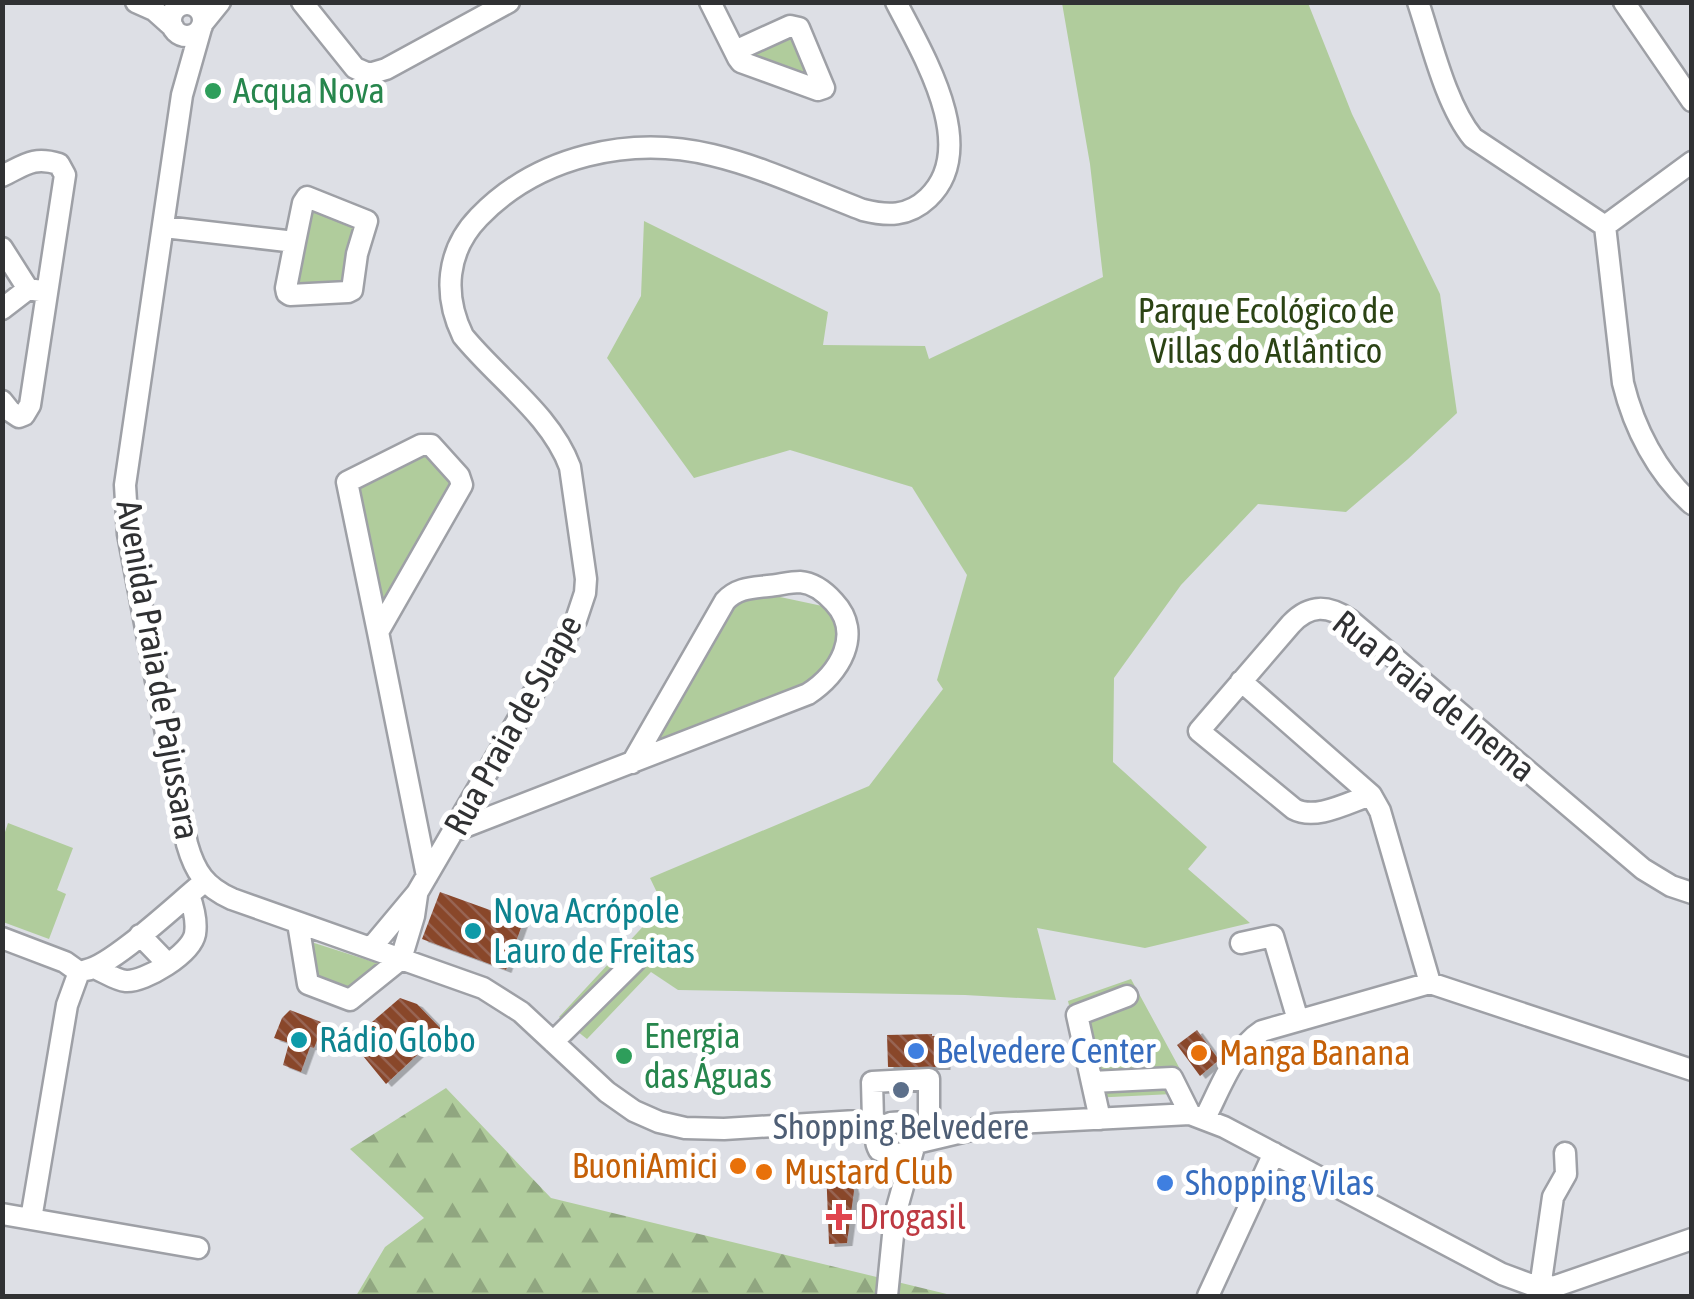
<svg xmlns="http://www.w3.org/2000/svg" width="1694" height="1299" viewBox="0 0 1694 1299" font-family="'Asap Condensed',sans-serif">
<defs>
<pattern id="forest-firs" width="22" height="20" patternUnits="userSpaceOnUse" patternTransform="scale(2.5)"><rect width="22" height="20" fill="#b0cc9c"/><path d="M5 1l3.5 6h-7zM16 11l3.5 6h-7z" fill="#90a680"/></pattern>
<pattern id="building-back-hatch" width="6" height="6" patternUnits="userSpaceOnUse" patternTransform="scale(2.5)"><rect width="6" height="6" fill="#89462c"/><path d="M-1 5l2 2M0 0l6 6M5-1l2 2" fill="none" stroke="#976552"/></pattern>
<filter id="shadow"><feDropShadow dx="5.5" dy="3" stdDeviation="0" flood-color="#0004"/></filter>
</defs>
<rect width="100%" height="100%" fill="#dddfe5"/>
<path fill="url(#forest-firs)" d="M446,1088l105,110 404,98h-599l29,-49 39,-29 -74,-69z"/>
<path fill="#b0cc9c" d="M1062,3h246l44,111 88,180 17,119 -49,46 -62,53 -88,-8 -77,81 -67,93 -1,84 94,85 -19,22 62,54 -105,25 -108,-20 19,72 -91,-5 -287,-5 -27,-18 -64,67 -28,-22 104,-112 -13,-27 219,-92 74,-97 -6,-9 30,-105 -55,-88 -122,-37 -96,28 -87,-120 34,-62 3,-75 184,91 -5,33 102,1 4,13 174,-82 -13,-113z
M794,34l23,51 -72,-27z
M306,208l53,19 -14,59 -53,2z
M426,456l28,27 -74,130 -24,-127z
M766,594l61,13 15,17 1,21 -40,45 -159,64 89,-151z
M8,823l65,25 -16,42 9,4 -17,45 -46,-17v-84z
M308,941l72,23 -33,28 -31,-10z
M1131,979l62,114 -102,5 -23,-97z"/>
<path fill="url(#building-back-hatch)" filter="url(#shadow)" d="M440,892l83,30 -17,48 -84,-31z
M400,998l17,6 26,27 -57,53 -27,-33 -1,-17z
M290,1010l31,12 -1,11 -6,15 -4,-1 -9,25 -18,-7 6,-22 -15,-5 8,-20z
M1197,1030l22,30 -19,16 -23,-31z
M932,1034v2h13v31h-57l-1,-32z
M826,1167l13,2 13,14 2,8 -7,52 -18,1z"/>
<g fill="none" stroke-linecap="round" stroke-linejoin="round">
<g stroke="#9ea0a6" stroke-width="25">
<path id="minor" d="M136,2l18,8 19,17
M302,2l53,66 14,6 17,-5 123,-67
M710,2l28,56 3,4 77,28 6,-2 -25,-60 -9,-2 -55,25
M1418,2c14,42 28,103 55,136l132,88
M1624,2l68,99
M171 20a16 16 0 1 1 32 0a16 16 0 1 1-32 0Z
M203,23l17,-21
M201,28l-19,67 -57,390 3,49 59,310c8,28 18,43 45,55l251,89 38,24 86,80 27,19 25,11 26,6 39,1 149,-9 10,6
M2,176c23,-11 31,-20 57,-12l6,11 -35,230 -6,10 -5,2 -9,-6 -8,-10
M1605,226l18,157c11,45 34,90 69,121
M1605,226l87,-64
M164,227l131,15 -9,46 1,5 3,2 58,-3 4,-2 5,-36 10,-33 -60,-24 -4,6 -8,39
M2,248l26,41
M2,309l26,-20 19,3
M378,632l-31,-150 74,-37h10l28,31 3,9 -84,147 49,244
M1241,681l130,114 9,16 50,172
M1371,795c-22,7 -55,26 -77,14l-95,-78 92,-107c19,-20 37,-19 59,-4l293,249 28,17 21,7
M454,831l354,-137c31,-20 56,-60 26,-92 -9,-10 -20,-19 -34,-20 -10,0 -21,3 -32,4 -17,2 -31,2 -43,15l-93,162
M298,923l10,61 42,16 51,-41 13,-43 3,-21
M140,935l28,29
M2,938l63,24 14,10
M1241,943l32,-7 25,84
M371,948l46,-55 159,-273 9,-27 1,-14 -16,-112c-19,-52 -72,-88 -107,-131 -20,-41 -17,-85 16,-119 59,-61 151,-82 233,-62 51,12 101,36 151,55 24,6 45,7 65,-12 53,-50 -6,-145 -32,-196
M97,969c9,4 19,11 29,12 19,1 65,-27 69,-47 2,-12 -2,-28 -6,-39
M86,970c25,-4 89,-64 112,-83
M553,1042l83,-82
M1092,1082l80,-4 18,36
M1205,1118c15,-29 29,-69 57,-87l168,-48 262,87
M1100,1119l-23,-104 50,-19
M873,1120l-1,-38 57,-3v45
M891,1123c13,-2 25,1 26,16l-6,12 -17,4 -15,-5c-7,-13 -1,-23 12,-27z
M916,1143l80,-19 194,-10 34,13 278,147 38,14 16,-2 136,-47
M2,1214l196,34
M31,1219l36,-214 12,-33
M887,1296l8,-81 19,-68
M1208,1296l66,-143
M1536,1296l4,-8 13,-91 13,-23 -1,-21"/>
</g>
<use href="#minor" stroke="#fff" stroke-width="20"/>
</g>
<g fill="#2e9e5b" stroke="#fff" stroke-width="4">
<circle cx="213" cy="91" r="10"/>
<circle cx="624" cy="1056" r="10"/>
</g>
<g fill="#0f9aa8" stroke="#fff" stroke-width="4">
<circle cx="473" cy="931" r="10"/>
<circle cx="299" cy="1040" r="10"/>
</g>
<g fill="#3f7fe0" stroke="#fff" stroke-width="4">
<circle cx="916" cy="1051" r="10"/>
<circle cx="1165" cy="1183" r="10"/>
</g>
<g fill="#e8710a" stroke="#fff" stroke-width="4">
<circle cx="1199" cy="1053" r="10"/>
<circle cx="738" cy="1166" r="10"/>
<circle cx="764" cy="1172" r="10"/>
</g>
<circle fill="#5c6f8a" stroke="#fff" stroke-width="4" cx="901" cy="1090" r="10"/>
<path fill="#e0444e" stroke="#fff" stroke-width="4" d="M834 1202h10v10h10v10h-10v10h-10v-10h-10v-10h10z"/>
<g text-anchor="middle" stroke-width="10" stroke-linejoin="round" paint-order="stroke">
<g font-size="35" fill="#27864d" stroke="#fff" text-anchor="start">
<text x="233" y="103">Acqua Nova</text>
<text x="644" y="1048">Energia<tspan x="644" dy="40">das Águas</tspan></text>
</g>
<g font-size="35" fill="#2b4314" stroke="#fff">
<text x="1266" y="323">Parque Ecológico de<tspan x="1266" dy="40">Villas do Atlântico</tspan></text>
</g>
<g font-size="35" fill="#303133" stroke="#fff">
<text transform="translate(158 670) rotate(80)" y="12">Avenida Praia de Pajussara</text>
<text transform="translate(1434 696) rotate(39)" y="12">Rua Praia de Inema</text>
<text transform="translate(513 725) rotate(-61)" y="12">Rua Praia de Suape</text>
</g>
<g font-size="35" fill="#0d838f" stroke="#fff" text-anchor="start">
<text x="493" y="923">Nova Acrópole<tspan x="493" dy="40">Lauro de Freitas</tspan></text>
<text x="319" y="1052">Rádio Globo</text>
</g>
<g font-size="35" fill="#366cbe" stroke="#fff" text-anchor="start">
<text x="936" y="1063">Belvedere Center</text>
<text x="1185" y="1195">Shopping Vilas</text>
</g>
<g font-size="35" fill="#c56008" stroke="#fff" text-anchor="start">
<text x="1219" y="1065">Manga Banana</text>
<text x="718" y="1178" text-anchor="end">BuoniAmici</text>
<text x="784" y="1184">Mustard Club</text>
</g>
<g font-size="35" fill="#4e5e75" stroke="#fff">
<text x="901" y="1139">Shopping Belvedere</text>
</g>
<g font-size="35" fill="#be3a42" stroke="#fff" text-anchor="start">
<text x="859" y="1229">Drogasil</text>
</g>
</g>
<rect width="1694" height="1299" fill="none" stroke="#303133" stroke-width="10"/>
</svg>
